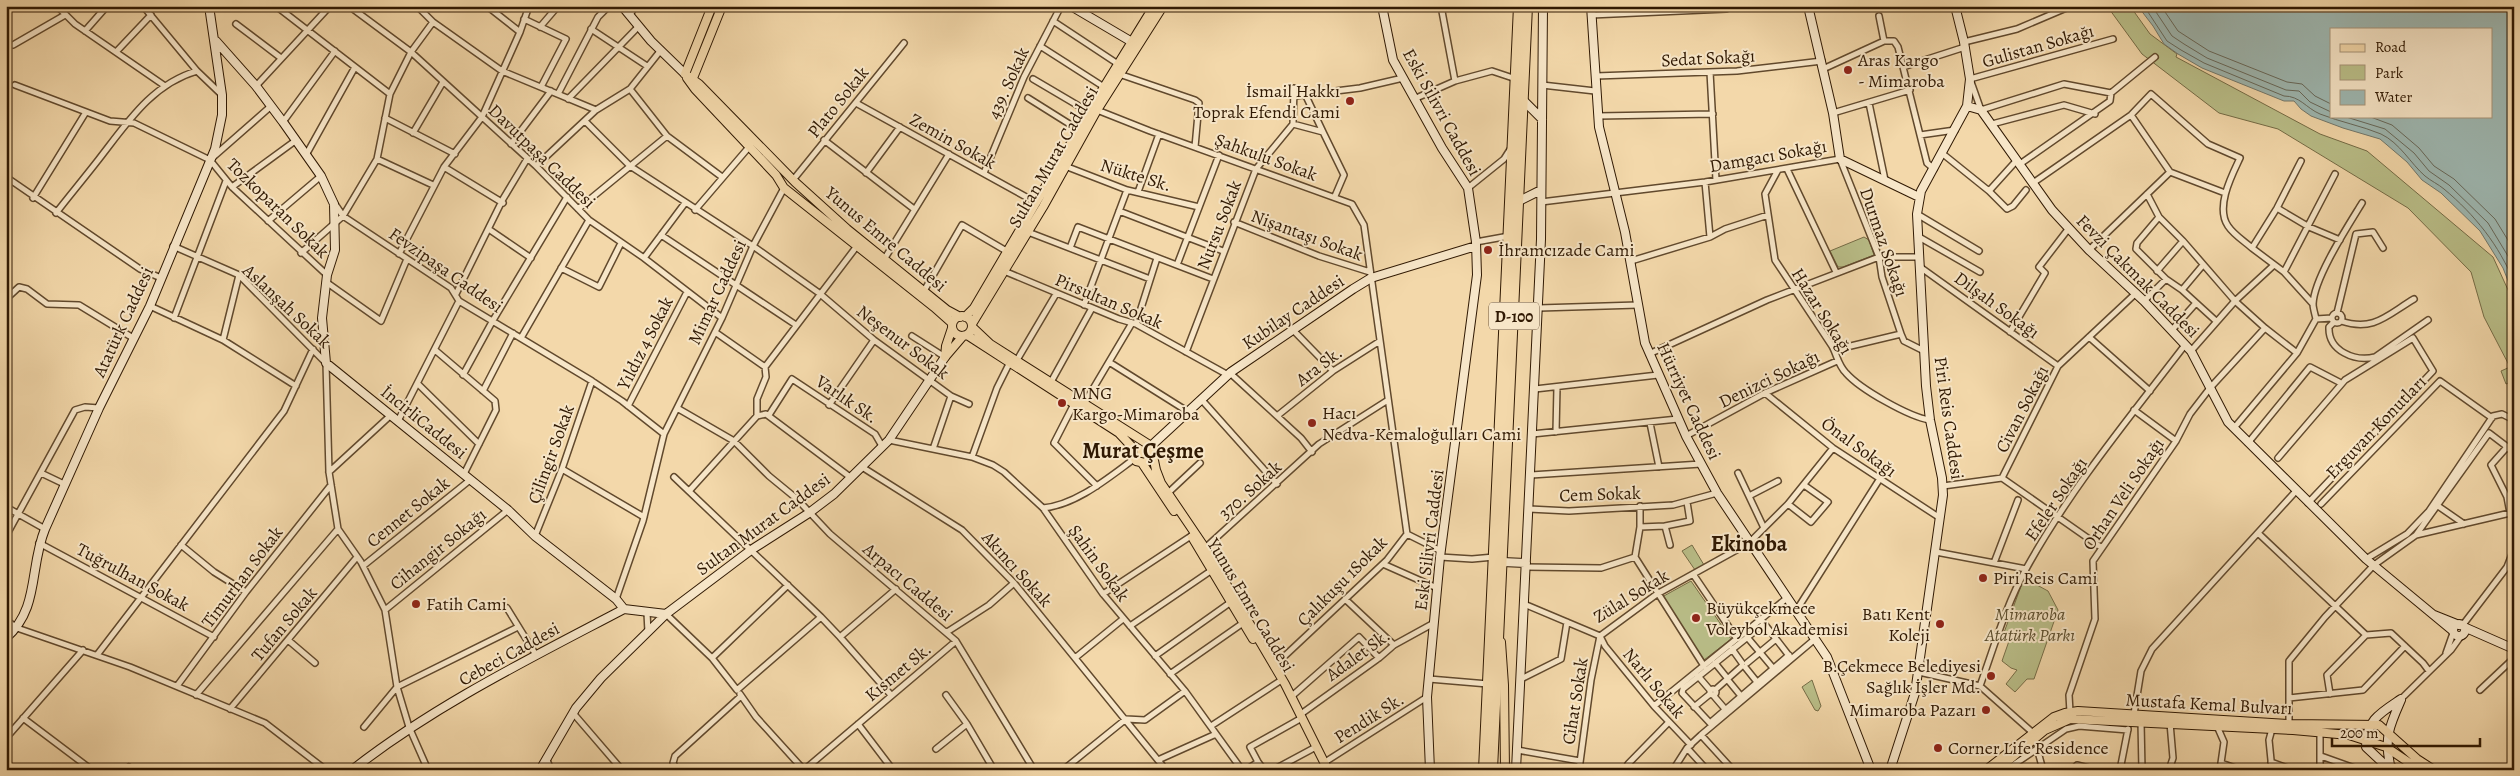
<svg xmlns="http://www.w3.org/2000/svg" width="2520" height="776" viewBox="0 0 2520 776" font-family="Alegreya,serif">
<rect width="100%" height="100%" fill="#f3d8aa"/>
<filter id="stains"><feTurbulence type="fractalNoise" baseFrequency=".004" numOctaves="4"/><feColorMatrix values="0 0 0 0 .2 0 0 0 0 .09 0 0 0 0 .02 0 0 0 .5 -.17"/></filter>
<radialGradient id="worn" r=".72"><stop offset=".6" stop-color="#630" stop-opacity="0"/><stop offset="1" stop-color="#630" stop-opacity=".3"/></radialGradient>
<path fill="#babf89" stroke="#756c46" d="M2107,6h23l20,28 27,20 -1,3 144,77 47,17 126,106 21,46v78l-8,3 -5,-13 9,-4 -26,-50 -13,-45 -63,-64 -130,-79 -59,-16 -77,-59z
M1864,237l5,3 5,15 -31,12h-5l-8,-16z
M1692,545l12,20 -9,5 -13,-19z
M2024,578l24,13 10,19 -24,69h-7l-12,13 -9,-8 11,-14 -6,-2 -9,-7 7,-20 -7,-3z
M1691,581l40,58 -27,21 -42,-63z
M1812,680l9,26 -3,5 -3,-1 -13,-23z"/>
<path fill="#9eb8b2" stroke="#72786c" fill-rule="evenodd" d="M2135,6h379v290l-11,-28 -23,-37 -39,-38 -19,-13 -15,-18 -27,-23 -37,-11 -32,-12 -10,-7 -7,-8h-10l-82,-33 -24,-14 -14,-10 -11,-18 -13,-17zM2331,29h160v87h-160z"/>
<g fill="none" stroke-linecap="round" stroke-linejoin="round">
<path stroke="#67685a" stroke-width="1" d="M2144,6l23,35 14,9 23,13 80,33c16,0 22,12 36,18 20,8 42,12 61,20 19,9 30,30 44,42 6,5 13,8 19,13 31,26 55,56 70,93
M2152,6l20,30 12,8 23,14 79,32 13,1 11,11 21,10
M2161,6l17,25 31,20 78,31 15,2 13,12 16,8
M2343,116l42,13 29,24 15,18 20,14 39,38 26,43
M2368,116l24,9 27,23 15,18 20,13 41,40 19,31"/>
<g stroke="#61492d" stroke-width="8">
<path id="street" d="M57,6l18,18 90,62
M143,6l54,65 25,24
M276,6l114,88
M349,6l62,46 125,114 53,54 55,38 78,60
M417,6l16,16 69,49 94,39
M487,6l33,26
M1441,6l14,75
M630,15l5,-9
M1591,15l135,-6v-3
M524,19l42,20 -25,48
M1053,21l65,43
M236,24l45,34
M540,27l18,-21
M591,29l56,37
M85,31l22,-25
M1884,41h10l4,6 22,88 35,-5
M1964,42l53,-13 54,-23
M6,46l7,-1 52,-30
M1040,46l64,41
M116,52l35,-37
M1903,67l62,-20
M1823,69l61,-28 -5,-25
M1710,72l6,108
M1119,74l76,26 4,3 -4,44
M1596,76l141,-5 85,-10
M1033,79l56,33
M15,85l95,36 24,2 76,37 22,27 95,88
M1542,85l53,6
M256,86l74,-80
M630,89l37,47 55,41
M2111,93l-47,-9 -83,26 -11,-31 143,-40
M558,94l40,-77 11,-11
M1305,94l18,38
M1295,96l65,-8 43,-10
M1028,98l51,32
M568,99l71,-73
M1414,99l41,-18 37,-10 24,8
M856,103l181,100
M1869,103l16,77
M1097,110l53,21 202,73 12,21 43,309
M1833,113l77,-23
M1598,116l115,-2
M385,118l70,36
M585,121l45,45 123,80 66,47 55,47 77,56 -18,53
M283,122l52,-71
M1293,124l30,8 21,43 -9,21
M1992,124l72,-19 31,9
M413,133l30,-51
M1920,135l7,28 7,6
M824,140l90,69
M511,144l40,-53
M1943,154l46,37 18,18 6,-3 13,-16
M306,155l49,-88
M212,158l58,-51
M377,159l56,26
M2301,161l-24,47 -25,40 32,24 29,32
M2020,164l90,-63 1,-8 44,-36
M536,166l60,-56 34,-21 31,-39
M1065,166l62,24 72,17
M444,167l59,36
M1787,169l49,103
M1778,170l-13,24 10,66 57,86c5,9 6,19 14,27 14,16 63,44 84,47
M2170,172l55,21
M866,173l34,-46
M984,173l40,-96 37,-71
M6,177l134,92 21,9
M793,180l111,-137
M1705,182l5,55
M2033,183l98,-68 20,-21 57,50 32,14c-8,17 -25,49 -12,68 6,9 16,15 24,22
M232,187l63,-46
M1468,188l36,-29 7,-11
M1989,191l28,-31
M1138,192l21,-58
M2147,194l12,23 24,24 52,60 -44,50
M33,198l53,-86
M1541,202l164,-20 135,-23 39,98 3,20 19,57
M335,204l8,12 108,72 8,13 133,80 30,20 42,33
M2277,208l32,19 31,13
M578,209l89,-73
M695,210l54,-63
M1119,211l104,40
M56,213c14,-18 29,-36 43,-54 28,-36 53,-75 98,-88
M1917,214l62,37
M2159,217l-22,26 -1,6 30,30
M268,221l53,-45
M1234,222l85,34 51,16
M490,230l41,28
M1028,232l122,47
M661,235l135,90
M1919,237l61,35
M1476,242l33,-6
M173,246l66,29 87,88 3,109 9,57 23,33 24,48 12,77 12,40 19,43
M1070,248l8,-21 135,52
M2089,250l81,-78 -39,-57
M301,253l42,-37 34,-57 13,-65 21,-42 22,-30
M399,254l45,-87 38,-50 38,-85 9,-26
M644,258l41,-55
M885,258l64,-104
M1631,261l79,-24 15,-8 43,-14
M1177,265l42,-110
M2274,265l-39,36 30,27 32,25 19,-34
M1920,267l138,99
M561,268l38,19 22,-44
M1004,271l115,48 17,5 92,51
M2157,271l26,-30
M2284,272l51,-98
M326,282l55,39 26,-62
M2182,290l34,31
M924,291l38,-66 46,27
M456,294l47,-95 24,-40
M6,299l13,-12 8,2 20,15 32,1 54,33
M2144,301l22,-22 16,11 21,-25
M1084,305l43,-115
M150,306l73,34 73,46
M1539,308l99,-3
M2332 318a5 5 0 1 1 10 0a5 5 0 1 1-10 0Z
M2337,313l19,-79 17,-2 10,16
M174,318l52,-137
M2332,318l-16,1c-1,-5 -3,-11 -3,-15 1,-26 35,-78 49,-101
M2341,321c33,11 46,-6 73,-22
M2334,322l-5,5c-1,24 26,35 46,30l53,-37
M1136,324l21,-66
M1293,330l40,41
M2172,330l24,-27
M715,332l50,35
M2010,332l35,-59 -6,-6 30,-39
M912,336l33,21
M2089,337l61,54
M521,338l68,-118
M223,340l16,-65
M435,350l60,51 1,9 -32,64
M1834,350l67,-16 3,7 20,10
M1186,352l70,-183 37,-45 1,-36
M1649,354l118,-54 112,-43h41
M1017,360l39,-66
M1109,362l78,49
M1230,373l71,65 11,14
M463,375l29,-53 75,-125
M1051,382l41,-74
M418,384l61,60
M1535,389l123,-14
M483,391l30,-58
M1765,393l68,55 107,70
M951,396l18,8
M1201,399l76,85
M1074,404l-20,39 43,43
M1084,404l48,-81
M829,405l45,-65
M628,406l59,-114
M677,408l57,33 35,35 28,23 33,35 126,107 78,129
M2134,410l42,31
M769,415l23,-36 83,55 7,12
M757,416v-17l9,-22 -1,-10 92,-121
M1277,416l56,-45 47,-30
M398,421l61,-120
M1650,423l9,44
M2234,428l63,-75
M1556,432l1,-45
M1532,434l146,-15
M1686,436l79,-43 72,-32
M889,440l83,17 21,8 11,7 39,36 60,86 82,97 57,79
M2248,443l62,-76 29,15
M6,457l1,-1
M972,457l25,-69 13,-26
M2278,458l67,-78 68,-42 20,33 -125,132
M862,467l100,63 52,53 152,187
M562,469l82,48
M329,472l62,-57
M41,473l23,11
M1738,473l26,55
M1531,475l170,-11
M674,477l147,140 -84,73 -25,-32
M2002,478l56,-112 77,-72
M1943,486l59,-8 100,70
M690,490l67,-74 9,-2 84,63
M1168,493l32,-30
M1749,496l29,-15
M1788,504l23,18 17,-20 -24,-17
M2321,504l119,-123 52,37
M2438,506l26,18
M6,507l39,22
M1043,508c33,-3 65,-30 91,-49
M1529,509l40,2 104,-6 44,-12
M1665,526l25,-5 -3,-19
M1640,527v-21
M2258,533l108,102
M1407,534l34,17
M2416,535l73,-102 25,19
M6,536l69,-126 10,-3 14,1
M535,536l27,-67 30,-88
M39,543l175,94
M181,545l33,27 32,20
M1205,548l114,-104 69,-44
M1936,552l90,17
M1440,557l32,2 22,-2
M1635,557l69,109
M1635,557l5,-30 25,-1 5,19
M2366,559l41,-25 22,-23 64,-95 9,-2 12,6
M1994,563l24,-63
M1383,564l54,24
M363,566l107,-86
M1526,567l75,1 34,-11
M1693,574l44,65
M1103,594l88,-58
M616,599l27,-78 21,-87 58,-116 31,-72 31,-58
M1345,599l49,46
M1524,604l76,32
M507,608l29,47
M385,610l123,-100
M1796,611l83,-131
M647,613l1,19
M666,614l46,44 76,-73
M821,617l19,20 56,-48
M6,620l11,8 113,39 135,56 61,47
M1763,622l27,35
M1764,624l-81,65 -1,4 28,30 79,-68
M1130,626l82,-56
M2462,626l45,-59 7,-18
M947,632l42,-27 25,-22
M2366,635l25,-2 32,30 6,8
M1600,636l57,-42 92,-51 39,-39 45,-56
M1600,636l5,10 49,60 37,39
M840,637l51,58
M1747,637l26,31
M288,640l27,23
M1732,649l10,14
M2446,653l7,-20
M97,655l187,-244 29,-62
M1155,656l76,-54
M1075,658l48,-39
M1715,663l13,16
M1747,663l29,-24
M1274,666l113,-106 20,-26
M1745,667l12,15
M1919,672l61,14 52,46
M1170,674l73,-51
M1698,676l12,14
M1429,679l59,5
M1521,679l40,-20 6,-37
M1727,679l14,17
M177,686l69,-94 85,-107
M1980,686c14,-39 26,-81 46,-117 44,-80 104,-152 159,-224
M1710 692a3 3 0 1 1 6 0a3 3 0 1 1-6 0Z
M1715,690l27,-24
M2480,690l34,-32
M740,694l16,23 48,53
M2330,694l-3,-19 39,-40
M196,695l142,-166
M1713,695l12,14
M1292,696l67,-59 20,21
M2289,698l74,-8 42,-44
M2401,699l50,-49 10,-14
M1654,706l133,-108
M1694,707l16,-13
M230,709l127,-152
M2070,712l-1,-17 26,-76 -2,-58 83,-120 14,-27 20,-26 55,-60
M573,713l49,57
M1301,714l78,-56 15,-13 40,-22
M2134,714l7,-43 11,-22 144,-158
M23,718l69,52
M2141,722l1,48
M858,724l35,46
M967,724l27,46
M2289,724v-63l36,-44 49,-52 42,-30 94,-22 -3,-16 -16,-32 16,-18
M1211,726l69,-45
M2217,726l7,16 -4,28
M364,727l33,-40 121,-60
M1701,735l32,35
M6,738l77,-88
M1687,748l20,22
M2037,748l6,22
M936,749l31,-25 -21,-29
M1517,750l63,11
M2321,756l39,14
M547,760l4,10
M1158,760l58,-26
M1258,762l6,8
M1325,762l102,-65
M2271,762l22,8
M2221,763l20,7
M1628,764l41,-42
M127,770l2,-3
M677,770l-4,-7 2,-7 66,-60
M804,770l152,-129
M1063,770l63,-51 19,1 40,-29
M1246,770l12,-8 -8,-15 50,-28
M1273,770l41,-22
M1579,770l12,-90 9,-44
M1673,770l14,-22 14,-13 114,-96
M2006,770l60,-41 13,-3 49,4
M2072,770l5,-5 20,5
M2120,770l8,-41
M2169,770l4,-12 -3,-35
M2272,770l-3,-30 3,-11
M2320,770v-38"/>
</g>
<g stroke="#301903" stroke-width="10">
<path id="secondary" d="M622,6l29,35 34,33
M1071,6l61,36
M1382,6l11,54 49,88 26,40 8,54 1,33 -37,282 -13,140 3,73
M1591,6l8,121 26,105 20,111 41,93 31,57 110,164 44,113
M1808,6l25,107 7,46 79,38
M216,41l40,45 27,36 38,54 13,28 1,46 -8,25 -5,43 4,45 182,147 27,26 81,63 8,10
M1523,100l19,19
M1967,106l14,4 71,100 37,40 55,51 47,50 37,71 6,6 132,131 87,72
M1519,201l22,-11
M1151,446l80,-74 122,-83 18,-11 105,-32
M1502,562l24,1
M624,609l42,5
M2434,615l25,10
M2453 630a6 6 0 1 1 12 0a6 6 0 1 1-12 0Z
M2464,627l50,22
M6,638c34,-30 23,-70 39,-109l54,-121 51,-102 65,-157 7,-34v-20l-13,-89
M2390,765c-6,-28 0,-40 11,-65
M352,770c83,-65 179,-112 272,-161
M540,770l36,-62 25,-30 65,-64 85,-64 58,-37 25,-19 55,-54 56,-83
M1516,770l25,-531 2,-233
M1890,770l25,-77 28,-198 -1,-17 -12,-58 -4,-34 -9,-172 4,-23 46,-85 3,-27 -6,-37 -9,-36
M2395,770l-5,-5 -7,-2 -17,-16c0,-27 14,-34 35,-48"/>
</g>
<g stroke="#301903" stroke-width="10">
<path id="primary" d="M685,74l14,10 96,98 52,47 100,81 13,7
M685,74l27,-68
M687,78l8,11 81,86 8,13 150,119 18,16
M691,83l31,-77
M952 326a10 10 0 1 1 20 0a10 10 0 1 1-20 0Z
M965,317l9,-9 130,-221 50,-81
M972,324l71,-117 54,-97 66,-104
M972,327l18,17 161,102 5,24 5,13 44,65 80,136 43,86
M967,335l152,98 14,15v8l3,5 9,2 8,-7
M945,357l1,-11 6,-18
M945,357l18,-21
M1142,463l32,48
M1192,537l61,102
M1501,642l3,43 1,85
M1986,770l68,-53 11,-4 13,-2 211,13 90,1 38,34 17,11
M1997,770l48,-40 25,-11 223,11 56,5 37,12 34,23"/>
</g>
<g stroke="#301903" stroke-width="12">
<path id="highway" d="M1484,770l35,-764
M1492,770l35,-764"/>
</g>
<use href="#street" stroke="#f7e6c8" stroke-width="5"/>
<use href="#secondary" stroke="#f7e6c8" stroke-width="8"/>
<use href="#primary" stroke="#f3d8aa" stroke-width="8"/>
<use href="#highway" stroke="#f3d8aa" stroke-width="10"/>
</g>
<g fill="#8f2418" stroke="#f7e6c8" stroke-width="2">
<circle cx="1848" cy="70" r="5"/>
<circle cx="1350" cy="101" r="5"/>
<circle cx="1488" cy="250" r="5"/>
<circle cx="1062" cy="403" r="5"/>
<circle cx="1312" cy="423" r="5"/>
<circle cx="1983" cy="578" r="5"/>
<circle cx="416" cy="604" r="5"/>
<circle cx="1696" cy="618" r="5"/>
<circle cx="1940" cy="624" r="5"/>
<circle cx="1991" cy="676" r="5"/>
<circle cx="1986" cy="710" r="5"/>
<circle cx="1938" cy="748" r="5"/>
</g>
<g text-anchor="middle" stroke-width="4" stroke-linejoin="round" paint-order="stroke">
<rect fill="#f7e6c8" stroke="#6c563e" stroke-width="1" x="1489" y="302.5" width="50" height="27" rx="4"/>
<g font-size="16" font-weight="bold" fill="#301903">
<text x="1514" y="322">D-100</text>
</g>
<g font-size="18" fill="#301903" stroke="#f7e6c8">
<text transform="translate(2038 46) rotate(-16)" y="6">Gulistan Sokağı</text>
<text transform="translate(1708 58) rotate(-3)" y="6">Sedat Sokağı</text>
<text transform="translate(1008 83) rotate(-66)" y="6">439. Sokak</text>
<text transform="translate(838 102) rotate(-51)" y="6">Plato Sokak</text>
<text transform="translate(1442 112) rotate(61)" y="6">Eski Silivri Caddesi</text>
<text transform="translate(953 141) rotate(29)" y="6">Zemin Sokak</text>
<text transform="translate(542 156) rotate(44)" y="6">Davutpaşa Caddesi</text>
<text transform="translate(1768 156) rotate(-10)" y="6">Damgacı Sokağı</text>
<text transform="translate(1053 157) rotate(-60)" y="6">Sultan Murat Caddesi</text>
<text transform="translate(1266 157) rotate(20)" y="6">Şahkulu Sokak</text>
<text transform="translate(1136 175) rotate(17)" y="6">Nükte Sk.</text>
<text transform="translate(278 208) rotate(44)" y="6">Tozkoparan Sokak</text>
<text transform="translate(1219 225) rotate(-69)" y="6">Nursu Sokak</text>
<text transform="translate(1307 235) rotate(20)" y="6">Nişantaşı Sokak</text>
<text transform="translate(886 239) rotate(40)" y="6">Yunus Emre Caddesi</text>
<text transform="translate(1884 242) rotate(71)" y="6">Durmaz Sokağı</text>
<text transform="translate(446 270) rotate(35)" y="6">Fevzipaşa Caddesi</text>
<text transform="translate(2138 276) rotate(45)" y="6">Fevzi Çakmak Caddesi</text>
<text transform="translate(717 292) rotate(-65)" y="6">Mimar Caddesi</text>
<text transform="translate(1109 301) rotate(23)" y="6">Pirsultan Sokak</text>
<text transform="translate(1997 305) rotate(36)" y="6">Dilşah Sokağı</text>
<text transform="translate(287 306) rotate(43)" y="6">Aslanşah Sokak</text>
<text transform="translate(1822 311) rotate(58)" y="6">Hazar Sokağı</text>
<text transform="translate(1293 312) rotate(-34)" y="6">Kubilay Caddesi</text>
<text transform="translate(123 322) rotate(-65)" y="6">Atatürk Caddesi</text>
<text transform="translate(903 342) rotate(37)" y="6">Neşenur Sokak</text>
<text transform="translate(645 343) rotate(-63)" y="6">Yıldız 4 Sokak</text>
<text transform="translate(1319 366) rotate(-37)" y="6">Ara Sk.</text>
<text transform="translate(1769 379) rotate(-26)" y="6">Denizci Sokağı</text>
<text transform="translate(847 399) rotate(34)" y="6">Varlık Sk.</text>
<text transform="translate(1689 401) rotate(65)" y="6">Hürriyet Caddesi</text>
<text transform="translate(2022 409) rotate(-63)" y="6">Civan Sokağı</text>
<text transform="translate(1949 418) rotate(82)" y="6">Piri Reis Caddesi</text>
<text transform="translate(424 422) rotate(39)" y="6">İncirliCaddesi</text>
<text transform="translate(2376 427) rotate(-46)" y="6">Erguvan Konutları</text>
<text transform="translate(1859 447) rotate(36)" y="6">Önal Sokağı</text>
<text transform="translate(551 454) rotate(-70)" y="6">Çilingir Sokak</text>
<text transform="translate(1250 490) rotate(-42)" y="6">370. Sokak</text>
<text transform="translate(1600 494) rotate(-2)" y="6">Cem Sokak</text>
<text transform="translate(2123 494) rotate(-56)" y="6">Orhan Veli Sokağı</text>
<text transform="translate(2056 499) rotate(-56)" y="6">Efeler Sokağı</text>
<text transform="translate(408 512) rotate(-39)" y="6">Cennet Sokak</text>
<text transform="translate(763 524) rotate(-36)" y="6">Sultan Murat Caddesi</text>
<text transform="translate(1429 540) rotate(-83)" y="6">Eski Silivri Caddesi</text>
<text transform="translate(438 549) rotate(-39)" y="6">Cihangir Sokağı</text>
<text transform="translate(1099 563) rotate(54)" y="6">Şahin Sokak</text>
<text transform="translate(1017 569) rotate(48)" y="6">Akıncı Sokak</text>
<text transform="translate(133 577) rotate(28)" y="6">Tuğrulhan Sokak</text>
<text transform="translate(242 577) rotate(-53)" y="6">Timurhan Sokak</text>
<text transform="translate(1342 581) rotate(-45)" y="6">Çalıkuşu 1Sokak</text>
<text transform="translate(908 582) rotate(40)" y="6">Arpacı Caddesi</text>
<text transform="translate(1631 596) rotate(-32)" y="6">Zülal Sokak</text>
<text transform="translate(1251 605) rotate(59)" y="6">Yunus Emre Caddesi</text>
<text transform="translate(284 624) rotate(-50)" y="6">Tufan Sokak</text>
<text transform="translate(509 654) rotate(-29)" y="6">Cebeci Caddesi</text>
<text transform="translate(1358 655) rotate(-36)" y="6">Adalet Sk.</text>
<text transform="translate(898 672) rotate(-40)" y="6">Kısmet Sk.</text>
<text transform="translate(1654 683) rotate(50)" y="6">Narlı Sokak</text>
<text transform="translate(1575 701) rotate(-81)" y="6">Cihat Sokak</text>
<text transform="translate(2209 704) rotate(3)" y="6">Mustafa Kemal Bulvarı</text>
<text transform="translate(1369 718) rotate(-32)" y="6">Pendik Sk.</text>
</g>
<g font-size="18" fill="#301903" stroke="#f7e6c8" text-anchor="start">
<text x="1858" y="66">Aras Kargo<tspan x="1858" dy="21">- Mimaroba</tspan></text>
<text x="1340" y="97" text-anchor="end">İsmail Hakkı<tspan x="1340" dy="21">Toprak Efendi Cami</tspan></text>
<text x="1498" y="256">İhramcızade Cami</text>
<text x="1072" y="399">MNG<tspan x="1072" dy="21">Kargo-Mimaroba</tspan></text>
<text x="1322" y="419">Hacı<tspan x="1322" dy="21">Nedva-Kemaloğulları Cami</tspan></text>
<text x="1993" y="584">Piri Reis Cami</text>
<text x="426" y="610">Fatih Cami</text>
<text x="1706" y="614">Büyükçekmece<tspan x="1706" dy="21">Voleybol Akademisi</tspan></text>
<text x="1930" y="620" text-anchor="end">Batı Kent<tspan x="1930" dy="21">Koleji</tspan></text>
<text x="1981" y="672" text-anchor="end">B.Çekmece Belediyesi<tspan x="1981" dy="21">Sağlık İşler Md.</tspan></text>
<text x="1976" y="716" text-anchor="end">Mimaroba Pazarı</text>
<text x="1948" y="754">Corner Life Residence</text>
</g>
<g font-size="18" font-style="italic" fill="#594b2b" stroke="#f7e6c8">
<text x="2030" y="620">Mimaroba<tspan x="2030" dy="21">Atatürk Parkı</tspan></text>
</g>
<g font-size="22" font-weight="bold" fill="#301903" stroke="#f7e6c8">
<text x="1143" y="458">Murat Çeşme</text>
<text x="1749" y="551">Ekinoba</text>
</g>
</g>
<rect width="2520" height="776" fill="none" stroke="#f3d8aa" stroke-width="25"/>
<rect x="8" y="8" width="2505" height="761" fill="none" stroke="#301903" stroke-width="2.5"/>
<rect x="12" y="12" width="2495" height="751" fill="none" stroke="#301903"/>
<rect x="2330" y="28" width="162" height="90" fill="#f7e6c8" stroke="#a79479"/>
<rect x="2340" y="44" width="25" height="8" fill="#f3d8aa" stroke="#a79479"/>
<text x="2375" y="52" font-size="15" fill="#301903">Road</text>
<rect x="2340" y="65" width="25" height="15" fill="#babf89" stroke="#a79479"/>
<text x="2375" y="78" font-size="15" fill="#301903">Park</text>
<rect x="2340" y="90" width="25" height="15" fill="#9eb8b2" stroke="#a79479"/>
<text x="2375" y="102" font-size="15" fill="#301903">Water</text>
<path d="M2332 738v8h148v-8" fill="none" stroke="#301903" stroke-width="2.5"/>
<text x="2340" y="738" font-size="15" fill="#301903" stroke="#f7e6c8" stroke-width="4" paint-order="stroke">200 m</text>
<rect width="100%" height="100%" filter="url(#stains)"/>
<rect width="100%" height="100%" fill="url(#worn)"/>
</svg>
